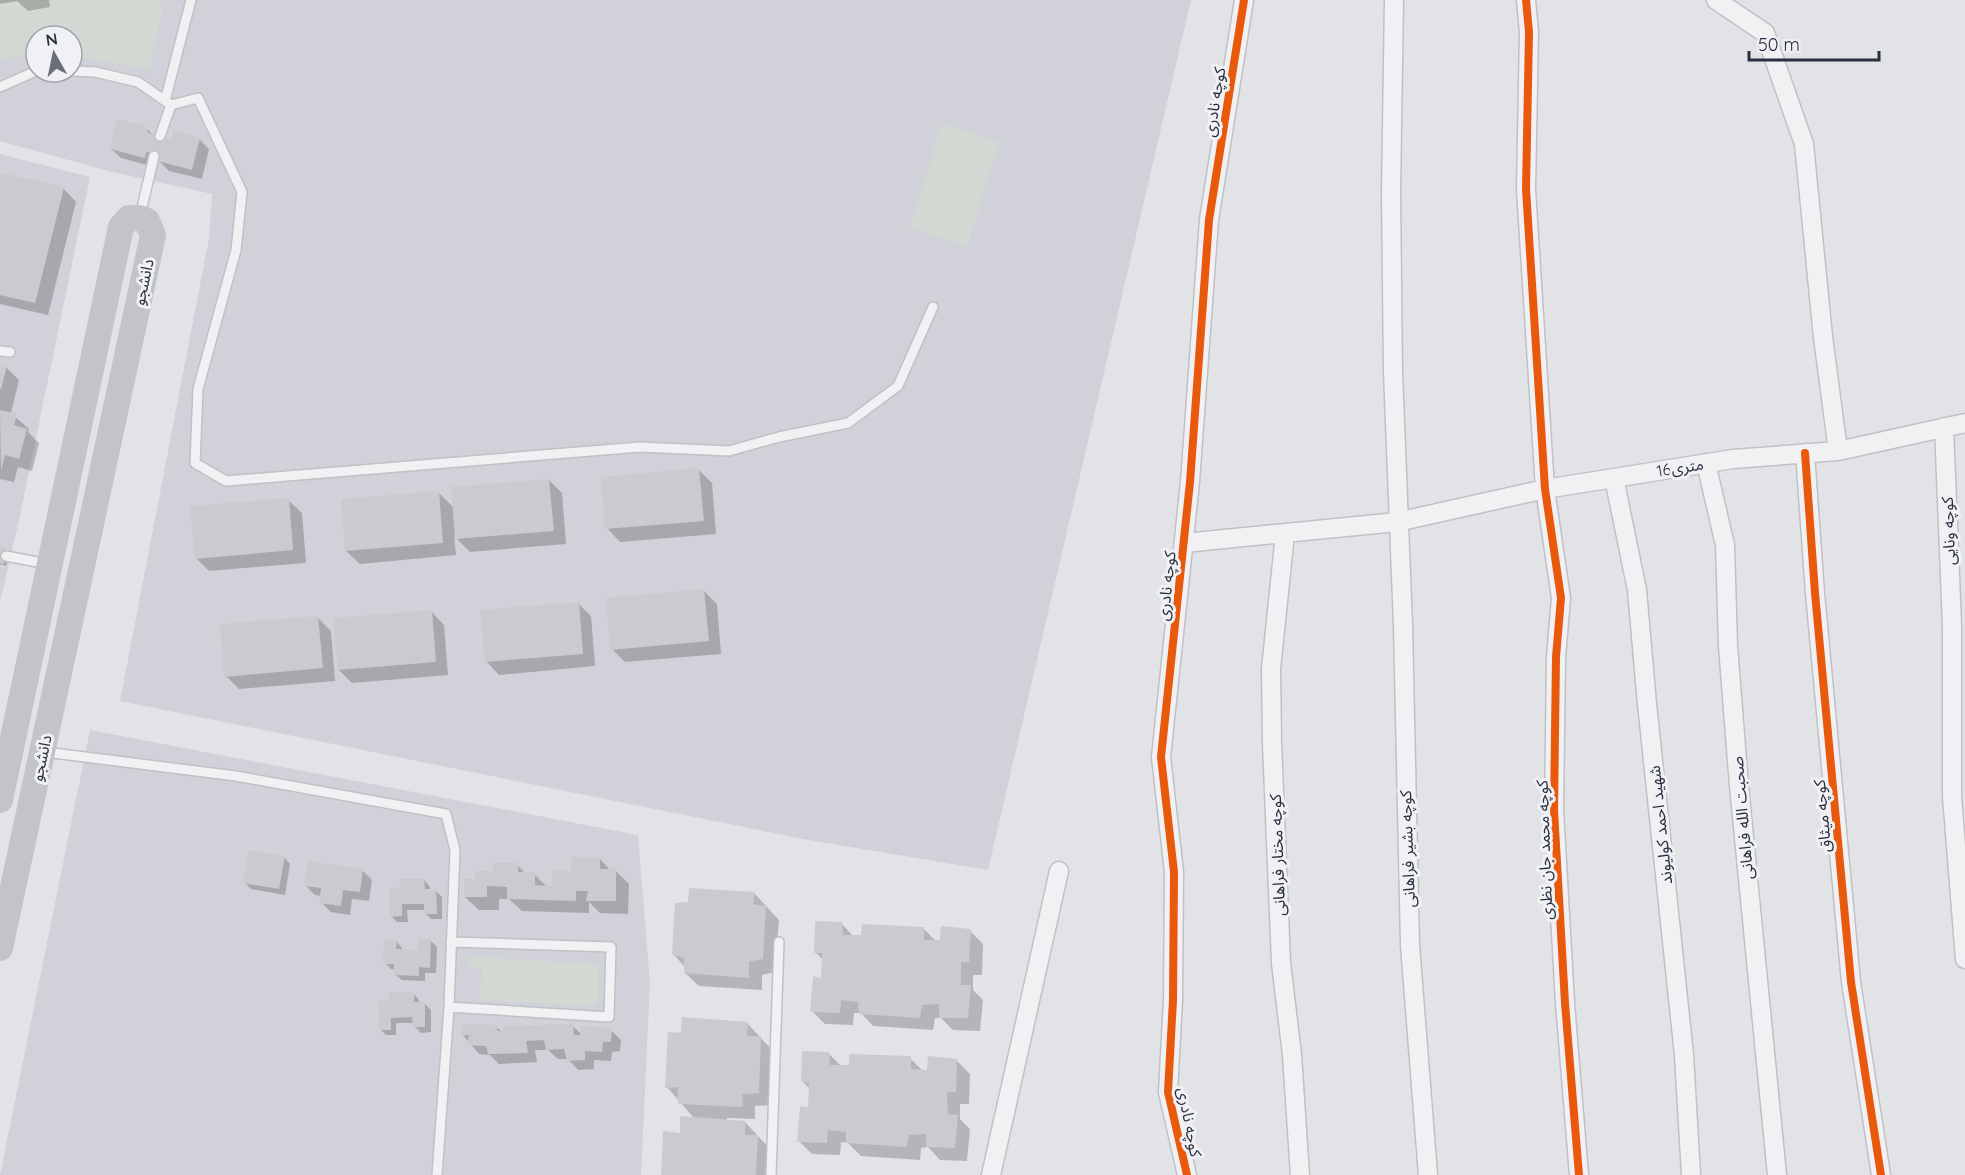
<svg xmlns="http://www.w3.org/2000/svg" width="1965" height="1175" viewBox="0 0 1965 1175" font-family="Quicksand,'Noto Sans Arabic',sans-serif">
<rect width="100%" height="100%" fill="#e2e3e6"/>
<path fill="#d1d2d9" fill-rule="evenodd" d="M0,0h1191l-203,870 -185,-31 -683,-138 89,-463 3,-44 -104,-23 -108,-30zM36,36h36v36h-36z
M0,154l90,23 -72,348 -18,77z
M90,730l548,105 12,148 -9,192h-641z"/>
<path fill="#d2d9d2" d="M157,0l6,6 -14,63 -77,-13v-20h-36v19l-36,3v-57z
M942,124l57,18 -32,104 -57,-18z
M470,957l129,7 -2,42 -117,-6 2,-32 -13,-1z"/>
<path fill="#0003" d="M0,0h49l1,7 -22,4 -11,-10 -17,3z
M145,127l9,9 18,5 2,-8 26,7 9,9 -7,30 -33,-8 -9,-9 -4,-1 -2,6 -33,-9 -10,-9z
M63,188l13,14 -28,113 -48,-11v-115z
M0,365l6,2 13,13 -8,33 18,16 -1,3 11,11 -7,28 -14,-4 -4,15 -14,-3z
M699,470l13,13 4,51 -96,8 -13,-14z
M549,480l13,13 4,51 -96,8 -16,-16 2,19 -96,9 -14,-13 92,-59 16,16z
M288,500l14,13 4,50 -97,8 -13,-13z
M0,548l9,4 -3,14 -6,-2z
M704,591l13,13 4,50 -96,8 -13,-13z
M578,603l13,13 4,50 -96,9 -13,-14z
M431,611l13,14 4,50 -96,8 -13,-13z
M318,618l13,13 4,50 -96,8 -13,-13z
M284,857l6,7 -5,31 -34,-6 -6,-6z
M600,859l11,12h5l13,13 -1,30 -28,-1 -11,-11v11l-67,-2 -13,-12h-10v11h-20l-14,-13 11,-16 41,-16 9,9h8l13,13h6l20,-15z
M362,870l10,10 -3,21 -17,-2 -2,16 -19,-3 -10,-10 1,-6 -7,-1 -9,-9z
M424,880l6,7v3h5l7,7v22h-11l-6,-6v-3h-18l1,12h-11l-6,-6 10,-27z
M754,893l25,27 -4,52 -13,3v15l-63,-4 -14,-13v-6l-11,-12z
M842,924l12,13 69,-9 13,13 34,-10 13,13 -1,31h-9v15l10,10 -3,31 -27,-1 -12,-12h-6l-2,12 -60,-4 -12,-13h-7l-1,12 -28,-1 -13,-13 11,-31v-20l-8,-8z
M430,940l7,7 -1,26h-11v8l-23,-1 -7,-6 1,-4 -5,-1 -6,-6 11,-22 6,7v3l18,1z
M413,993l6,7v4h6l6,6v22l-10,1 -7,-7v-3h-18v12h-10l-6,-6 10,-27z
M747,1023l26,28 -2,54 -16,1v13l-28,-1v3l18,1 25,27 -1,26h-106l18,-41 13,-16 -27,-31 15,-52z
M573,1026l9,9 29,-5 10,10 -1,11 -8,1 -1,9 -17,-1v9l-16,1 -10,-11h-10l-10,-9h-13l2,12 -38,2 -9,-9 -11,-1 -16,-19 34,-8 7,7z
M829,1054l12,12 69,-8 13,13 34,-10 13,13 -1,30h-9v15l10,10 -3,32 -27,-1 -12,-13 -7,1 -1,12 -59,-4 -13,-13 -7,-1 -1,13 -28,-1 -13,-13 11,-32v-20l-7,-7z"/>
<path fill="#cacbce" d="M117,119l29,7 2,7 23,6 2,-8 27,7 -8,32 -34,-9 1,-6 -13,-3 -1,6 -35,-9z
M2,173l62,14 -29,116 -35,-8v-112z
M0,364l7,2 -6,23h-1z
M0,410l17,4 -3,11 13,4 -8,30 -14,-4 -4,16z
M699,468l5,53 -99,8 -4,-52z
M549,479l5,52 -99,8 -4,-52z
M439,491l4,52 -98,8 -4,-52z
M289,498l4,52 -98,9 -5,-53z
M0,546l7,2 -3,16 -4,-1z
M704,589l5,52 -99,9 -4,-52z
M579,602l4,52 -98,8 -5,-52z
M432,610l4,52 -98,8 -5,-52z
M318,616l5,52 -99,9 -4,-53z
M249,850l36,6 -6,33 -36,-6z
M572,857l28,1v11h16v32h-30l2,-10h-12v10l-69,-2v-12l-20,-1v11h-23v-18h11v-8h18v-8h25v9h17v13l17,1v-16l19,1z
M308,861l55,8 -3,23 -17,-2 -2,16 -22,-3 2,-15 -17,-2z
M400,879h24l1,10h11l1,25h-13v-10h-22v12l-12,1 -1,-29 11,-1z
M689,888l66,4 -2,12 13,2 -3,53 -14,3v16l-65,-5v-15l-12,-3 3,-52 13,-1z
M815,921l27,1 1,13h18l1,-11 62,3v13h16l1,-14 30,3 -2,33h-8v23h10l-3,33h-29v-14l-17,1 -2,13 -61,-4 -1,-12 -17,-2 -1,13 -30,-1 3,-36 8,2 1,-25h-8z
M419,938l12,1 -1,29 -11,-1v9l-25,-1v-11h-11l1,-25 13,1 -1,9 22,1z
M389,992h25v10h11v25h-12l-1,-10 -21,1v12h-12l-1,-29h11z
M682,1017l66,5 -1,14h14l-2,57 -17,1 1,13 -65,-3v-17l-13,1 3,-56 13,1z
M464,1024l34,1 -1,6h6v-5l70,-2 1,11h6l2,-9 30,2 -1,14h-8l-1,10 -17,-1v9l-18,1 -3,-12 -18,1 -2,-10 -18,1 2,12 -40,1 -2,-8 -19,-1 2,-10 -8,1z
M802,1051l27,1 1,13h19v-11l62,2v13l16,1 1,-14 29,3 -1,33h-9l1,22 10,1 -3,33 -29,-1v-13l-17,1 -2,12 -61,-4v-11l-18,-2 -1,13 -30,-1 3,-36 8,1 1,-24 -8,-1z
M680,1116l65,5v14h13l-2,40h-95l2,-44 17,2z"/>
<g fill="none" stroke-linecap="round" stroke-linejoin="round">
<g stroke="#c0c1c4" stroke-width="12">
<path id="lane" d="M72,71l23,1 43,10 33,23 27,-7 44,94 -6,58 -38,139 -3,74 31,18 414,-34 89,4 50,-14 69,-14 50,-37 35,-79
M0,87l36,-16
M165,101l26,-101
M160,136l11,-31
M140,216l14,-60
M0,351l10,1
M6,556l42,8
M45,752l191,24 210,38 9,36 -6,157 -12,168
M449,1007l160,10 2,-70 -160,-5
M771,1175l8,-233"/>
</g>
<g stroke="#c0c1c4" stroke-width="21">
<path id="street" d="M1394,0l-3,192 2,180 10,253 7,320 18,230
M1526,0l3,32 -3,157 19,300 16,109 -5,59 -2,153 11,193 14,172
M1716,0l49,33 39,111 19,193 15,114
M1944,427l8,198v171l13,163
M1805,453l10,140 36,389 30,193
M1706,463l19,82 3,101 11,140 38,389
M1614,478l23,112 10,114 37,351 7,120
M1285,534l-14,135 1,74 9,220 11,92 8,120
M1184,543l213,-21 148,-33 188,-30 105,-8 127,-28
M991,1175l68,-304
M1187,1175l-19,-83 5,-92 1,-128 -13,-115 29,-275 19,-262 35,-220"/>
</g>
<use href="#lane" stroke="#f1f1f4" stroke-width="9"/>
<use href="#street" stroke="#f1f1f4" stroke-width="18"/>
<path stroke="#c3c4c8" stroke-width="26" d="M0,800l121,-573 8,-9h10l8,3 6,14 -153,713"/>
<g stroke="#f0f1f5" stroke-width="11">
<path id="cycleway" d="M1526,0l3,32 -3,157 19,300 16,109 -5,59 -2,153 11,193 14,172
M1805,453l10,140 36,389 30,193
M1187,1175l-19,-83 5,-92 1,-128 -13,-115 29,-275 19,-262 35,-220"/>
</g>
<use href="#cycleway" stroke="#e8590c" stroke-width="8"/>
</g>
<g text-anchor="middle" stroke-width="6" stroke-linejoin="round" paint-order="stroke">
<g font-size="16" fill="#2b2e3e" stroke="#f0f1f5">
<text transform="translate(1214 102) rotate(-81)" y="6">کوچه نادری</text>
<text transform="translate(143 282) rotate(-78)" y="6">دانشجو</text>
<text transform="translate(1680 467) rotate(-9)" y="6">16متری</text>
<text transform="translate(1948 531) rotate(-92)" y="6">کوچه ونایی</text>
<text transform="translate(1166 586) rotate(-84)" y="6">کوچه نادری</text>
<text transform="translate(41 758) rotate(-78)" y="6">دانشجو</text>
<text transform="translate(1822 816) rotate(-95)" y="6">کوچه میثاق</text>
<text transform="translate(1742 818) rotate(-95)" y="6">صحبت الله فراهانی</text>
<text transform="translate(1660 825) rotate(-96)" y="6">شهید احمد کولیوند</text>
<text transform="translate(1407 849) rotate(-92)" y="6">کوچه بشیر فراهانی</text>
<text transform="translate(1544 850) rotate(-92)" y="6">کوچه محمد جان نظری</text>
<text transform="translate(1277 855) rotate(-92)" y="6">کوچه مختار فراهانی</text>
<text transform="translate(1190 1122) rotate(79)" y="6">کوچه نادری</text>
</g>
</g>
<g transform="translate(54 54) rotate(351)"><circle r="28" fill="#f0f1f5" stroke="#a1a3ac" stroke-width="1.5"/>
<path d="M0-4.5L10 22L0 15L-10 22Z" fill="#6b6d79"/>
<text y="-9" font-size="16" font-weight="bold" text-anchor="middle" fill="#2b2e3e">N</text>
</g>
<path d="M1749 51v9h130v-9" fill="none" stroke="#2b2e3e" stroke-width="3"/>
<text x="1758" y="51" font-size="18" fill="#2b2e3e" stroke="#f0f1f5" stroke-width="4.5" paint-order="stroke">50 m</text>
</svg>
